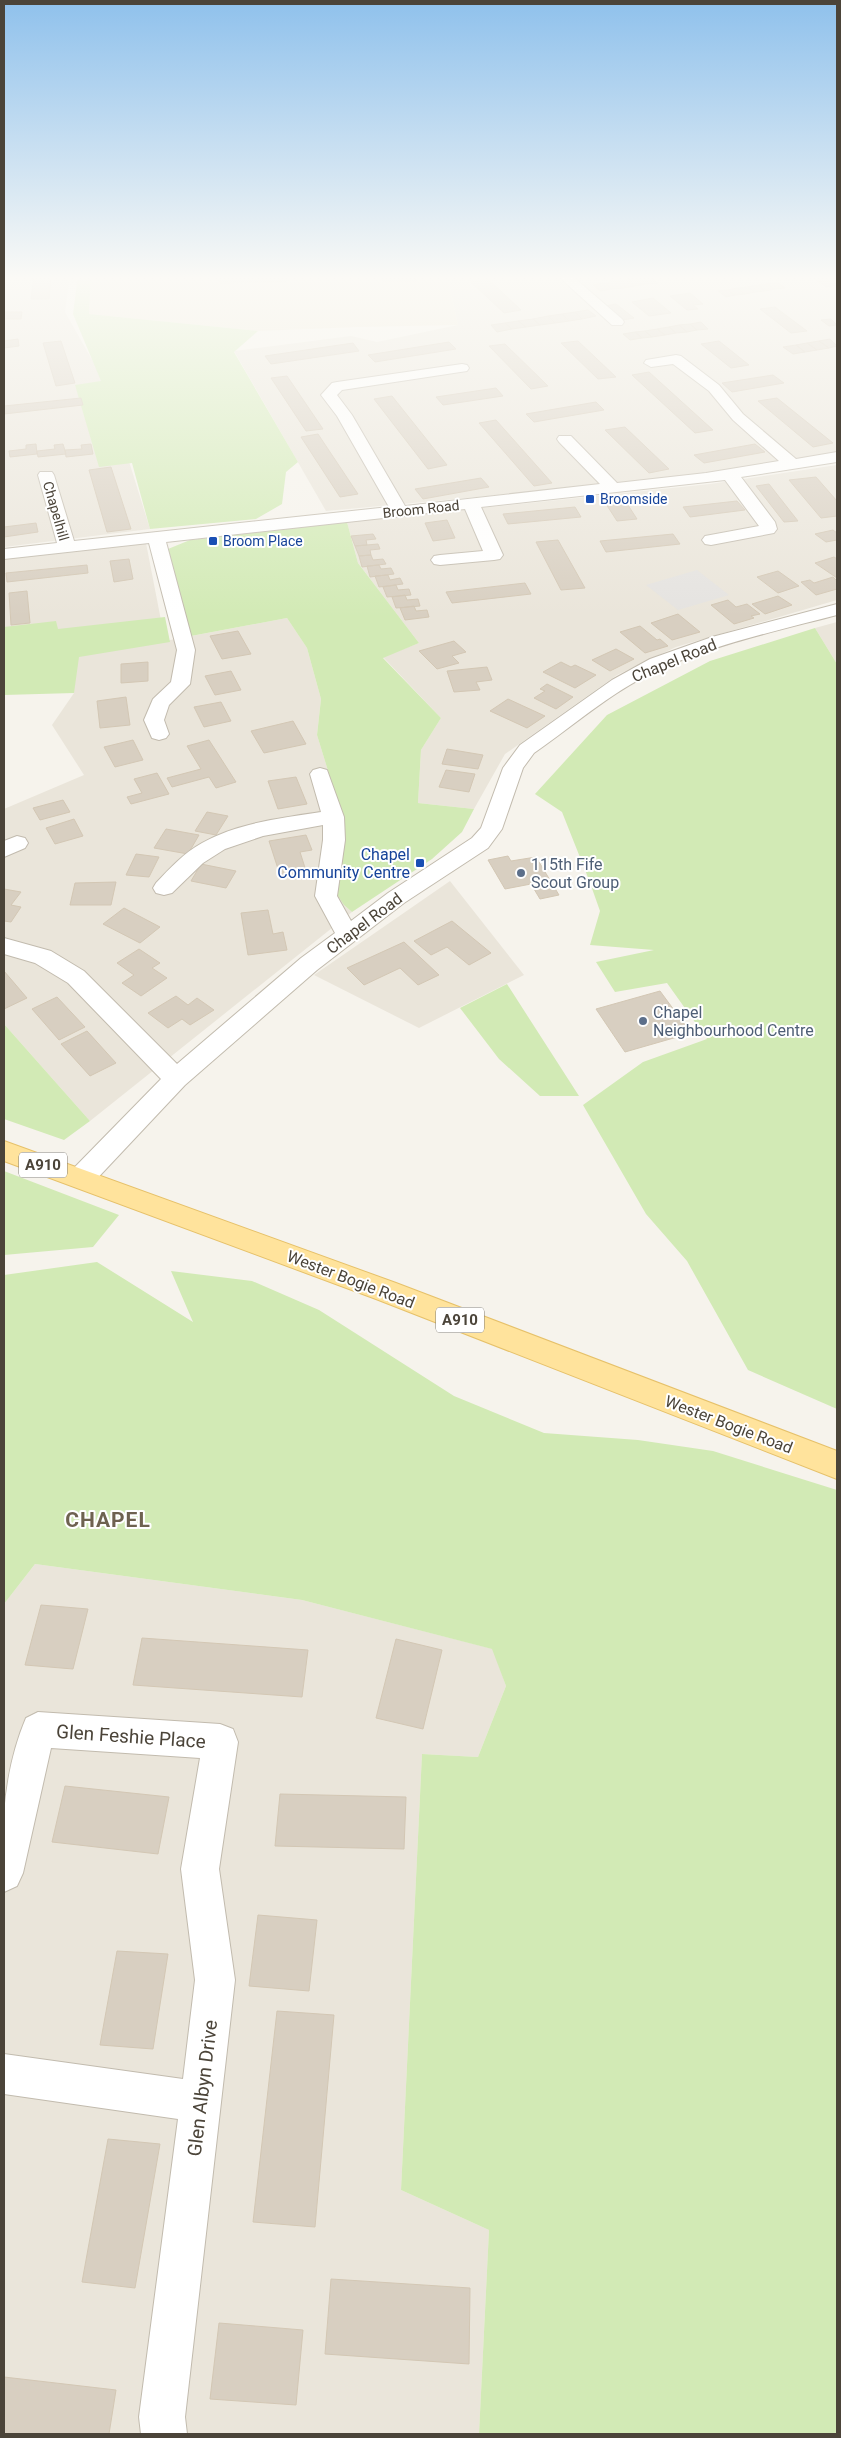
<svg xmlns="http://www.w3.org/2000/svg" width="841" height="2438" viewBox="0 0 841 2438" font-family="Roboto,sans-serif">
<rect width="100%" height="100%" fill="#f6f3ec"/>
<path fill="#eae5da" d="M70,275l-5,37 39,69 46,148 -146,18v-271z
M447,275h390v178l-174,27 -337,31 -92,-160 117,-15 26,6 81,-17z
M837,465v135l-161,47 -59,28 -112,79 -31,55 -56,-6 3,-53 20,-32 -58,-61 36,-14 -61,-80 -11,-41 363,-38z
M146,543l19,98 122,-23 20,30 14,51 -4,36 28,91 -6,46 5,33 8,7 -262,209 -86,-97v-215l80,-34 -32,-50 22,-32 -70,-36v-98z
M837,622v42l-22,-36z
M450,881l74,94 -105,53 -105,-53z
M35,1564l267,36 191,49 13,37 -28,71 -56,-3 -21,436 88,40 -10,204h-475v-830z"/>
<path fill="#efe8d6" d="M91,275h356l11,50 -100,2 -100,4 -169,-17z"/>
<path fill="#d2eab5" d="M78,275h13l-2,39 169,17 -24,21 64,110 -12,10 -4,32 -26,15 -106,10 -18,-66 -33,4 -24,-82 26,-4 -28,-67z
M347,522l11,41 61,80 -36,15 58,60 -20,32 -3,53 56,6 -12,23 -30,27 -80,53 -8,-7 -8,-12 9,-67 -28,-91 4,-36 -14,-51 -20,-30 -96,18 -23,-87 22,-9z
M165,617l5,25 -91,15 -5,36 -70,2v-68l52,-6 2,8z
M815,628l22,36v745l-89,-39 -61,-109 -41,-47 -63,-109 60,-43 64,-23 -40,-56 -52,9 -19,-30 58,-12 -64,-5 10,-34 -11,-31 -27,-68 -27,-18 72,-79 103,-54z
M507,984l72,112h-39l-41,-37 -39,-51z
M4,1024l86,97 -26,19 -60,-21z
M4,1171l115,44 -26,32 -89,8z
M97,1262l96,60 -22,-51 81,10 67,29 135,86 90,37 94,7 75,11 124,39v944h-358l10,-204 -88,-40 21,-436 56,3 28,-71 -14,-37 -190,-49 -267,-36 -31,40v-329z"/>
<path fill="#e5e3e0" d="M697,570l32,25 -51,15 -32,-25z"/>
<path fill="#d8cfc1" stroke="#d3c7b4" d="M34,275h17l-2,24h-18z
M221,275h65v7l-66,1z
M381,275h34l1,6h-34z
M827,276l6,4 -14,2 -6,-4z
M650,277l8,6 -12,1 -7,-6z
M639,278l7,6 -11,2 -8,-6z
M488,279l33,31 -17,3 -33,-31z
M627,280l8,6 -12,2 -7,-7z
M833,280l4,5 -11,2 -7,-5z
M616,281l7,7 -11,1 -7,-6z
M777,282l8,6 -10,1 -8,-5z
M605,283l7,6 -12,2 -7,-6z
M767,284l8,5 -10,2 -7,-6z
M758,285l7,6 -10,1 -8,-5z
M747,287l8,5 -10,2 -8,-6z
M737,288l8,6 -10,1 -7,-5z
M728,290l7,5 -9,2 -8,-6z
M690,293l13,11 -10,1 5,4 -11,1 -17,-14z
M653,298l18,15 -22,3 -17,-14z
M616,304l18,14 -11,2 -18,-14z
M775,307l32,24 -16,2 -31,-24z
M588,310l8,6 -14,3 -7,-7z
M4,312h18l-1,7h-17z
M575,312l7,7 -13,2 -7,-7z
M562,314l7,7 -14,2 -7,-7z
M548,316l7,7 -15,2 -7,-6z
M533,319l7,6 -14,2 -8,-6z
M831,319l6,6 -8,1 -8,-6z
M518,321l8,6 -14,2 -7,-6z
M701,322l7,7 -11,1 -7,-6z
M505,323l7,6 -15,3 -6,-7z
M690,324l7,6 -10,2 -8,-7z
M679,325l8,7 -11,1 -7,-6z
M669,327l7,6 -11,2 -8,-6z
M657,329l8,6 -13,2 -7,-6z
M645,331l7,6 -10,1 -7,-6z
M635,332l7,6 -12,2 -7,-6z
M18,339l1,7 -15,2v-7z
M830,339l7,7 -8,2 -10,-7z
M61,341l14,42 -19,3 -13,-43z
M578,341l38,36 -18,2 -37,-36z
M719,341l30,24 -18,3 -30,-24z
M819,341l10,7 -12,2 -10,-7z
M449,342l7,7 -81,13 -7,-7z
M353,343l6,8 -88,13 -6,-8z
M807,343l10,7 -12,2 -9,-7z
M505,344l43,42 -17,3 -42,-43z
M796,345l9,7 -12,2 -10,-7z
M649,372l64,58 -18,3 -63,-58z
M773,375l11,8 -52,9 -10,-9z
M287,376l36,53 -17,2 -35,-53z
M496,388l7,8 -60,9 -7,-8z
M392,396l55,69 -19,4 -54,-70z
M81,398l2,7 -79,9v-8z
M777,398l56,45 -20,4 -55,-46z
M596,402l8,8 -70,12 -8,-8z
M496,420l56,63 -18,3 -55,-63z
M625,427l44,42 -20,4 -44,-43z
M318,434l40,60 -18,3 -39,-60z
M36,444l1,10 -27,3 -1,-6 17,-2v-4z
M63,444l3,10 -28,3 -1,-6 18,-2 -1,-4z
M91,444l2,10 -27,3 -1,-7 17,-1 -1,-4z
M755,444l10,8 -61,11 -10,-8z
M111,467l20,62 -24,3 -18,-62z
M816,477l21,24v15l-16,2 -32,-38z
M481,478l8,9 -66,12 -8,-10z
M769,484l29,37 -14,1 -28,-36z
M737,501l8,9 -55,7 -7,-10z
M626,502l11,17 -20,2 -11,-17z
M575,507l6,10 -73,7 -5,-10z
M447,520l8,18 -22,3 -8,-18z
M36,523l2,9 -34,5v-10z
M833,530l4,3v7l-11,2 -11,-8z
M373,534l3,5 -10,1 1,5 -12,1 -4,-10z
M673,534l7,10 -74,8 -6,-11z
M558,540l27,48 -24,2 -25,-48z
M378,544l2,5 -10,1 1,5 -12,1 -4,-10z
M371,555l2,5 10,-1 3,5 -24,3 -3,-11z
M834,557l3,2v19l-22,-15z
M129,559l4,20 -19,3 -4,-21z
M87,565l1,8 -81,9 -1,-9z
M379,565l2,4 10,-1 3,6 -24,3 -3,-11z
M778,571l21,15 -21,7 -21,-16z
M388,575l2,5 10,-2 3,6 -24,3 -4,-11z
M833,577l4,4v8l-21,6 -15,-13 9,-2 4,3z
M525,583l6,11 -79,9 -6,-11z
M396,585l2,5 11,-1 2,6 -24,2 -4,-10z
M27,591l3,32 -19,2 -2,-32z
M405,595l2,5 11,-1 2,7 -24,2 -4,-11z
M778,596l14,9 -27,9 -13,-10z
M728,600l8,7 11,-3 13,10 -9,2 3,2 -20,6 -23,-19z
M414,606l2,5 11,-1 2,7 -24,3 -5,-12z
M678,614l22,18 -28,8 -21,-17z
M640,626l17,14 3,-1 8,7 -23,7 -25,-21z
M238,631l13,23 -29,5 -12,-23z
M454,641l12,11 -14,4 7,7 -22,6 -18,-18z
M616,649l18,10 -24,12 -18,-11z
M148,662v19l-27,2v-19z
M561,662l10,5 4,-2 21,10 -21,13 -32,-16z
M487,667l5,13 -16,2 4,8 -26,2 -7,-21z
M231,671l10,19 -26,5 -10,-19z
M547,684l26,13 -17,12 -22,-11 11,-7 -5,-2z
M126,697l4,28 -30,3 -3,-27z
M508,699l37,17 -18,12 -37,-17z
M221,702l10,19 -27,6 -10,-20z
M293,721l13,23 -42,9 -13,-22z
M133,740l10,20 -28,7 -11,-20z
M209,740l27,42 -20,6 -7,-11 -37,10 -5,-9 34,-9 -14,-23z
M447,749l36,6 -5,14 -36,-5z
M446,770l29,4 -6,18 -30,-5z
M157,773l12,21 -38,10 -4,-7 15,-4 -8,-14z
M296,777l11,27 -29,5 -10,-28z
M63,800l7,12 -30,8 -7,-12z
M207,812l21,4 -12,19 -21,-4z
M74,819l9,17 -28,8 -9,-16z
M166,829l33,6 -11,19 -34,-6z
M306,835l6,15 -12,2 7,22 -26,4 -12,-37z
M136,854l23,3 -10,20 -23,-2z
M508,856l3,5 25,-4 23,38 -19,4 -9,-15 -26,5 -17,-29z
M201,864l35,7 -10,17 -35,-7z
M116,882l-5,23h-41l5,-22z
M4,889l17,3 -10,13 10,2 -10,15 -7,-1z
M124,908l36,19 -20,16 -37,-19z
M268,910l5,24 10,-2 4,18 -39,5 -7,-42z
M452,921l39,32 -22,12 -22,-18 -16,8 -17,-14z
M404,942l35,33 -21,10 -18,-17 -36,17 -17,-17z
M139,949l21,14 -8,5 15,10 -26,18 -19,-13 12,-8 -17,-12z
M4,971l23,27 -23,11z
M660,991l31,42 -66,19 -29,-43z
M176,996l12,9 9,-7 17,12 -24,15 -8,-6 -14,9 -20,-15z
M57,997l28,30 -26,13 -27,-31z
M87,1031l29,32 -26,13 -29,-32z
M41,1605l47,4 -15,60 -48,-4z
M142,1638l166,12 -6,47 -169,-12z
M396,1639l46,11 -19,79 -47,-11z
M65,1786l104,11 -11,57 -106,-12z
M280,1794l126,3 -2,52 -129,-3z
M258,1915l59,5 -8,71 -60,-5z
M117,1951l51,3 -15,95 -53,-4z
M277,2011l57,4 -19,212 -62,-5z
M108,2139l52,5 -25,144 -53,-6z
M331,2279l139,9 -1,76 -144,-10z
M219,2323l84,7 -7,75 -86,-6z
M4,2377l112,13 -7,44h-105z"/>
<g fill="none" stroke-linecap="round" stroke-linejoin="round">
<g stroke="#c2bbae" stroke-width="2">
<path id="minor" d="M557,275h14l51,44 2,3 -2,3h-10z
M676,355l5,1 38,29 24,29 53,45 41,-7v10l-96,15 34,45 2,7 -3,4 -63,12 -6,-1 -3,-4 3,-4 54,-10 -34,-46 -244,27 22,48 -3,4 -6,1 -54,5 -6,-1 -3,-4 3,-4 6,-1 43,-4 -18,-42 -299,33 29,108 -5,34 -21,21 -5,15 5,14 -3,4 -7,2 -7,-2 -8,-18 9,-21 18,-17 6,-32 -28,-107 -145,16v-10l53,-6 -19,-68 2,-3h12l2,3 20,66 315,-34 -52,-91 -16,-21 11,-12 5,-1 125,-18 5,1 2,3 -2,3 -125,19 -5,5 15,20 53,91 195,-22 -41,-42 -2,-3 2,-3h12l46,47 89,-10 73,-12 -46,-41 -24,-29 -36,-27 -22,3 -7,-4 2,-3z
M837,604v11c-57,15 -117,28 -172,52 -47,19 -89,57 -131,86l-11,15 -21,61 -14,19 -84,55 -87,67 -132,115 -94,100 -10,3 -10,-3 -3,-7 3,-7 90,-92 -93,-96 -33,-20 -31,-9v-16l47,13 33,20 93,93 124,-106 34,-25 -20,-37 8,-56v-15l-60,11 -38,13 -22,14 -31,30 -8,2 -8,-2 -3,-5 3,-5c14,-15 28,-30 46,-40 35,-20 80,-25 119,-31l-11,-38 3,-4 7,-2 7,2 17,47 1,23 -8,56 14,25 37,-28 84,-55 9,-10 22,-60 17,-23 92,-65 38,-21 62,-22z
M17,836l8,2 3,5 -3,5 -21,9v-16z
M38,1712l182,12 13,5 5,13 -19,127 16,111 -50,437 2,17h-46l-2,-17 39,-298 -174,-25v-40l179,25 12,-99 -14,-111 19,-111 -149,-10 -28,125 -6,13 -13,6c-4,-58 -1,-120 22,-174z"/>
</g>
<g stroke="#e6c16a" stroke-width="2">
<path id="major" d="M4,1141l392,142 441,168v28l-461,-180 -372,-138z"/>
</g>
<use href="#minor" fill="#fff" fill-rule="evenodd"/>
<use href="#major" fill="#ffe39c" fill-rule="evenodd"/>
</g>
<linearGradient id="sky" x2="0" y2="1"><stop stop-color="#8fc1ec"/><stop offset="0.45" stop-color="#fbfaf6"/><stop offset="1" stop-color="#fbfaf6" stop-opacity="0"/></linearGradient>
<rect width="841" height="617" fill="url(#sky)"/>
<g fill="#1a4fb4" stroke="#fff" stroke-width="2">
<rect x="585" y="494" width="10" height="10" rx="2.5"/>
<rect x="208" y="536" width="10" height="10" rx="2.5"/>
<rect x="415" y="858" width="10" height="10" rx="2.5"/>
</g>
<g fill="#5c6f8a" stroke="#fff" stroke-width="2">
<circle cx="521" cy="873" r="5"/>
<circle cx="643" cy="1021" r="5"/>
</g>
<g text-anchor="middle" stroke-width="4" stroke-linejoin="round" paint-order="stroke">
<g font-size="14" fill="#164399" stroke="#fff" text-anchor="start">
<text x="600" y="504">Broomside</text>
<text x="223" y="546">Broom Place</text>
</g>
<g font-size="14" fill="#4b4439" stroke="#fff">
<text transform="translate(421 509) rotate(-6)" y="5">Broom Road</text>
<text transform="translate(56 511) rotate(74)" y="5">Chapelhill</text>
</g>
<g fill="#fff" stroke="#817c74" stroke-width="1">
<rect x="19" y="1152.5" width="48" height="25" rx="4"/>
<rect x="436" y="1307.5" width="48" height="25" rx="4"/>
</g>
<g font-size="15" font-weight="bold" fill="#4b4439">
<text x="43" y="1170">A910</text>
<text x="460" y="1325">A910</text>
</g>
<g font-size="16" fill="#4b4439" stroke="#fff">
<text transform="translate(674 660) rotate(-22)" y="6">Chapel Road</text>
<text transform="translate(364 923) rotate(-37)" y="6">Chapel Road</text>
<text transform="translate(351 1279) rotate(21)" y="6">Wester Bogie Road</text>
<text transform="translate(729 1424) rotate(21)" y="6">Wester Bogie Road</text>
</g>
<g font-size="16" fill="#164399" stroke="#fff" text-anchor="end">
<text x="410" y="860">Chapel<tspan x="410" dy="18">Community Centre</tspan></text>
</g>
<g font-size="16" fill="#4e5e75" stroke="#fff" text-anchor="start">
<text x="531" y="870">115th Fife<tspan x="531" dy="18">Scout Group</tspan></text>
<text x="653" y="1018">Chapel<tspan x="653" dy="18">Neighbourhood Centre</tspan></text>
</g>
<g font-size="19" fill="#4b4439" stroke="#fff">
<text transform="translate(131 1736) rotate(4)" y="7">Glen Feshie Place</text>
<text transform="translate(202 2088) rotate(-83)" y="7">Glen Albyn Drive</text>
</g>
<g font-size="21" font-weight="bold" letter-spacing="1" fill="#6e6250" stroke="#fff">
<text x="108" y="1527">CHAPEL</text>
</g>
</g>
<rect width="841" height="2438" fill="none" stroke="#4b4439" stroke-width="10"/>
</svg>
